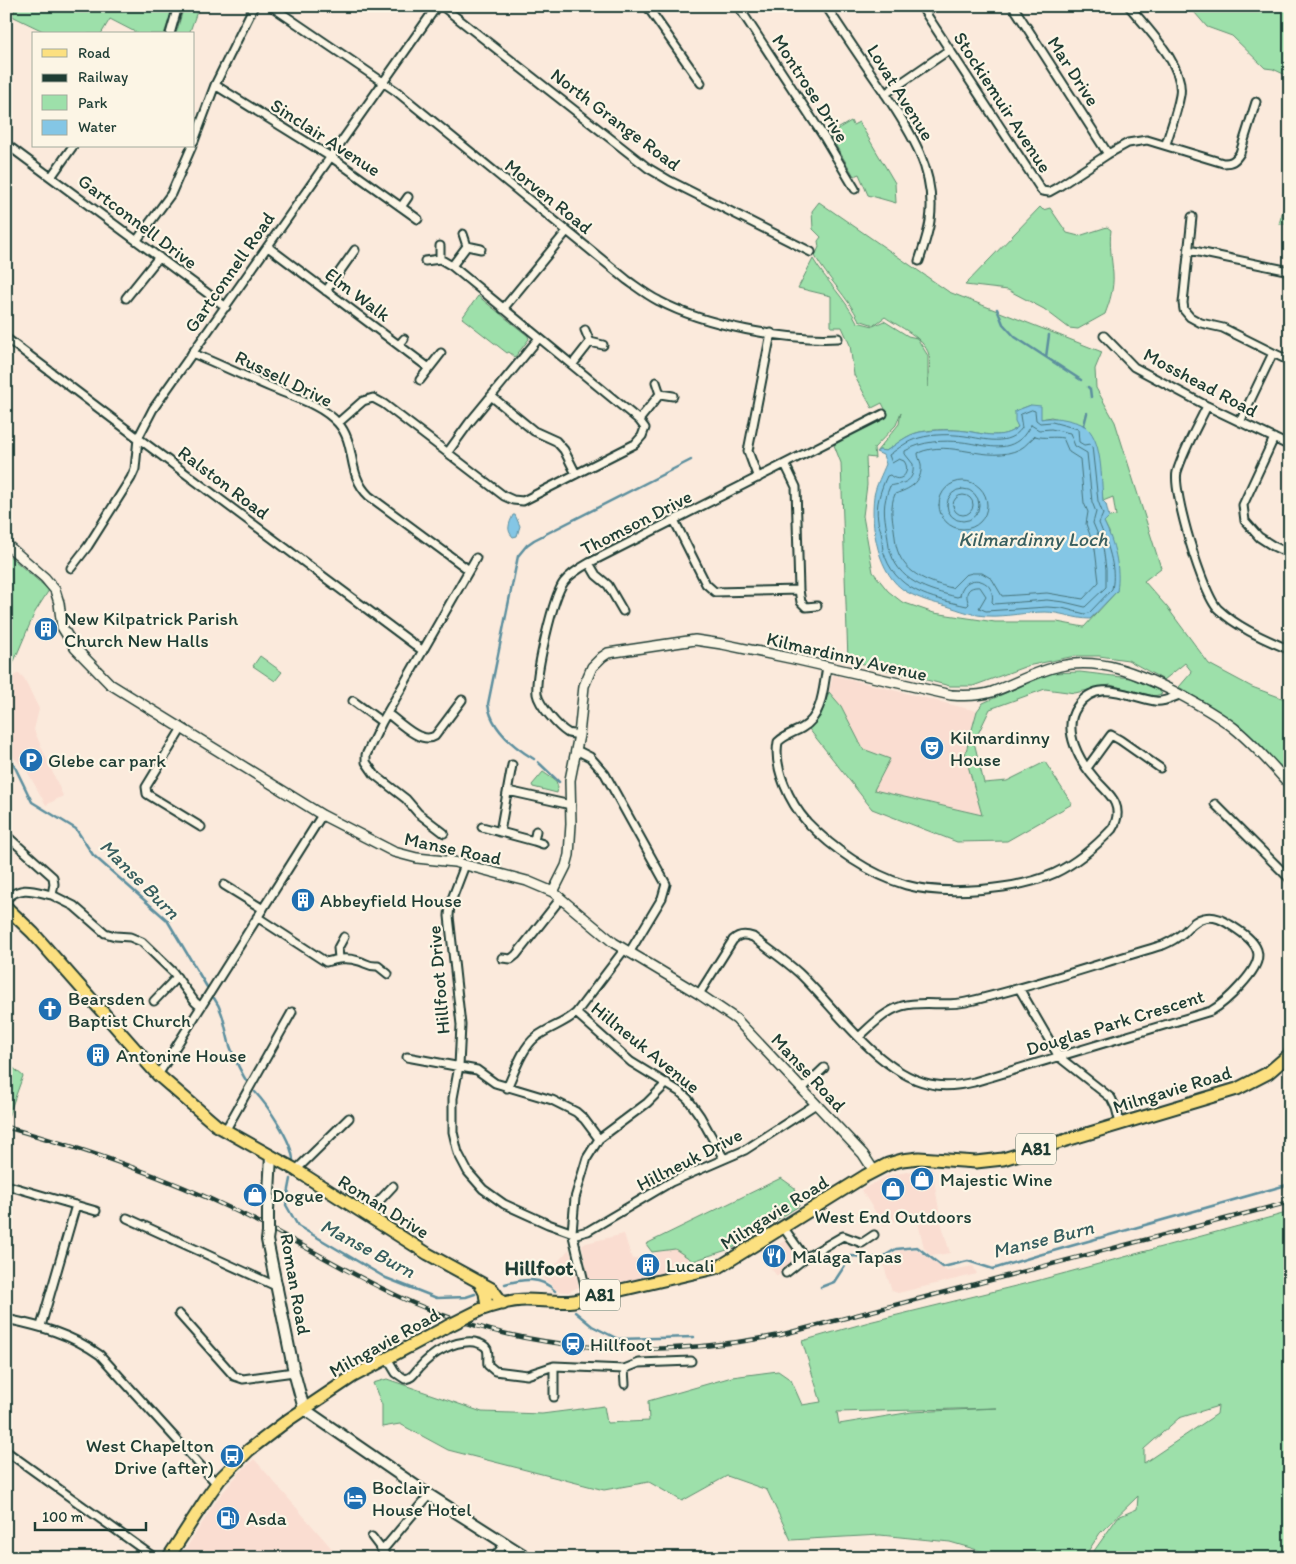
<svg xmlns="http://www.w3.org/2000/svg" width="1296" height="1564" viewBox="0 0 1296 1564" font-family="Itim,sans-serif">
<rect width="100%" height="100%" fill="#fbeadc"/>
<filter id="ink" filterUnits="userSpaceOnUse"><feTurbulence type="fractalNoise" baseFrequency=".02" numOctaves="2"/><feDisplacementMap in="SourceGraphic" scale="10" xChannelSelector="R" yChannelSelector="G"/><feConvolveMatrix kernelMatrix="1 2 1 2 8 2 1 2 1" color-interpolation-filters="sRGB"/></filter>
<g filter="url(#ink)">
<path fill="#faddd1" d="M19,673l5,5 15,31 -5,21 29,66 -17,9 -19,-34 -21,-21v-70z
M833,675l144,36 -12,44 17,60 -109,-25 -10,-41 -22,-43 -12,-14z
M932,1168l9,54 9,31 -18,3 -8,-8 -8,-34 -32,11 -23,-35 28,-15z
M624,1234l8,25 51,-13 8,22 -101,20 -8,-44z
M787,1239l15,18 -25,19 -16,-20z
M569,1249l10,38 -11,5 -12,-1 -5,-7 -8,-5z
M916,1249l31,22 26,-5 4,8 -79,19 -6,-2 -10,-30 18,-11z
M254,1459l8,9 78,90h-160l38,-60 21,-25z"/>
<path fill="#9de0aa" stroke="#5e8e6f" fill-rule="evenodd" d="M16,6h158l-10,28h-25l-29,-15 -9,15h-52l-37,-18z
M184,6h15l-10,28h-13z
M1189,6h101v71l-17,-8 -8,-1 -33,-32 -25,-9z
M851,121l2,4 6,-3 36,61 1,20 -28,-8 -9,-21 -5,2 -25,-42z
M1290,187v37h-11z
M819,202l130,90 153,60 -7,17 1,19 19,34 46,146 -17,13 23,26 42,57 43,23 38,14v79l-61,-62 -50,-31 13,-15 -7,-9 -21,17 -36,-20 -29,-4h-24l-48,10 -54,20h-23l-102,-26 -7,-197 -7,-18 54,-30 -6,-12 -10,5 -18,-33 -4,-30 -8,-18h-11v-31l-33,-8 15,-29c13,22 32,39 44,63l16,4 11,-5 24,15 9,2 11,18v31c0,-10 3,-23 1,-32 -5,-18 -30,-28 -44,-38l-11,8 -15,-5c-12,-24 -31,-41 -44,-64l4,-9 -1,-6 3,-4 -8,-8 -1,-18zM1031,405l10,14 10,-2 33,8 13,21 6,55 10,-4 3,19 -7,1 -5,5 5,10 8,59 -33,36 -27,-5h-62l-61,-9 -32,-11 -14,-11 -15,-19 -10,-56 4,-31 -1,-28 9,1 -1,-10 22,-23 5,-13 -2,12 -23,28 3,-2 7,1c11,-7 20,-16 34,-19 15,-3 32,-3 46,-1 20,3 36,9 52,-4l-3,-16z
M1040,207l3,3 7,-2 17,25 12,3 28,-9 4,3c-2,15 1,29 2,44 1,14 -3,27 -8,40l-27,15 -9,-1 -25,-19 -36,-19 -43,-5z
M478,296l50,40 1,3 -14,18 -6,-5 -2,1 -45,-35z
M6,553l43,37 -14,22 -23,54 -6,3z
M260,656l22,16 -7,9 -22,-15z
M1080,672l50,6 29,12 3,4 -8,2 -44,-11 -35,8 -30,-4 -55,20 -16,33 10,41 23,-2 38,-19 27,42 -65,37 -50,1 -85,-33 -63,-80 11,-12 9,-25 12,14 22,43 27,10 -16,31 108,25 -17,-60 12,-44 6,-8 68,-30z
M543,772l13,9 2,6 -1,6 -24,-6 -1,-2z
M6,1062l17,14 -15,41h-2z
M781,1178l14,10 4,18 -66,42 -40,13 -18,-12 -23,3 -6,-8z
M1290,1212v346h-201l29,-41 19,-8 1,-13 -38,37 -13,20 -19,5h-63l-55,-16 -70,-7 -89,5 -24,-50 -40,-14 -45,25 -33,-19 -45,8 -156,-40 -48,-26 -18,3v-22l-9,-22 14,-4 95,33 60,2 62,-8 3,17 42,-2 -1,-20 84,-24 46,-6 13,9 11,25 19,-3 -19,-61 67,-19 167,-41zM1218,1406l-1,8 -73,49v-14l35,-31zM997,1408l-85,4 -73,12 -2,-12z"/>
<path fill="#84c6e5" stroke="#5c8f9e" d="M1031,405l10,1v13c11,-2 20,-1 31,2 3,1 8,2 11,4 20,11 18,55 20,76l3,3 3,13 -5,5c10,20 17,46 13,69l-27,28c-15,0 -30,-7 -45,-7 -19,0 -38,5 -57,4 -13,0 -29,-6 -41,-10 -14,-3 -27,-7 -40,-14 -29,-16 -37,-66 -33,-96 2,-11 8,-22 12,-32l-3,-9 -7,-3 3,-2 7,1c11,-7 20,-16 34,-19 15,-2 31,-3 46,-1 19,3 36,9 52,-4l-3,-6v-10z
M513,515h2l5,11 -3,10 -4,1c-7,-7 -4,-13 0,-22z"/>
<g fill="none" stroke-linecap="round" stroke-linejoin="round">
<path stroke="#47747b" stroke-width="1" d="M1032,410l3,1 1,9 4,3 12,-1 26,7 1,13 5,3 6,-1 2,2 6,55 5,13 -4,9c8,20 18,44 13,66l-23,24 -4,1 -23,-6 -15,-1 -61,4 -7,-3 7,-12 -6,-9c-12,-1 -16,6 -11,17l-2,2c-36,-8 -73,-15 -84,-56 -1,-6 -1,-12 -2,-19 -1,-3 -3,-7 -3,-11 -3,-15 3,-31 9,-44l3,-1c10,10 22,-3 14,-14l-5,-2 -7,4 -3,-8c10,-7 18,-14 30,-17 14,-4 32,-4 46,-2 20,3 43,11 57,-8l-2,-13z
M1031,425l8,5 12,-1 19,4 5,13 12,7 5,49 4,10 -3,11 10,24 3,22v18l-21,20 -21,-5 -17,-2 -53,4 -2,-2c5,-24 -29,-31 -32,-6l-3,1c-29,-7 -60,-15 -68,-50 -1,-5 -1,-10 -2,-15 -3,-19 -5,-27 3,-46 13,-3 25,-3 23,-22l-8,-10v-3c17,-10 38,-11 57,-9 19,2 40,11 57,-2 6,-4 8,-10 12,-15z
M1035,436c10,3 18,0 28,2l6,14 11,7 4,44 4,9 -2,12 9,25 4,33 -16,17 -36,-6 -45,3 -10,-17 -10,-6h-10l-7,2 -13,13c-25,-6 -50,-15 -56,-43 -1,-5 -1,-11 -2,-16 -2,-12 -4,-23 1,-35 14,-5 28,-11 26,-30 -1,-4 -3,-7 -3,-11 33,-15 69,12 102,-4 6,-3 10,-9 15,-13z
M939 505a24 24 0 1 1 48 0a24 24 0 1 1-48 0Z
M947 505a16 16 0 1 1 32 0a16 16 0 1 1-32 0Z
M953 505a10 10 0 1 1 20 0a10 10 0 1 1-20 0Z"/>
<path stroke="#5c8f9e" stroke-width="2.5" d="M997,309l6,15 12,13 66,43
M1046,357l3,-22
M1088,387l2,2 1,8
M1084,425l3,-12
M6,757l6,4 20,41 44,27 17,26 74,65 40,67
M534,759c-20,-12 -43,-30 -46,-55l30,-148 9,-11 7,-5 157,-80
M538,762l21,20
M214,998c10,14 11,31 16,48 5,14 11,27 19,39
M255,1092c13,14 37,49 38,68
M291,1179l-5,26 12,21 88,52 51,20 29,-1 9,-3
M505,1284c18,-5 36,-8 50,7
M821,1287l13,-5 17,-26 30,2 15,-9 21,-2 26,20 25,-6 25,8 46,-14 251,-71
M575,1312l17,14 26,13 76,-2"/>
<g stroke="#1f3d34" stroke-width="11">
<path id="minor" d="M271,6l125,85 231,189c10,7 20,15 32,21 45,24 128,40 179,37
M442,6l206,162 22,13 141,71
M647,6l54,77
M738,6l86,131 31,52
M826,6c19,29 38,57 58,86 26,39 53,79 46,129 -2,14 -7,27 -11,40
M921,6l121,185 7,1 9,-5 50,-33 20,-11 19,-3 76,23c9,0 12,-2 17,-10l16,-51
M1013,6l95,148
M1129,6c18,23 56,59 51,89 -3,17 -9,33 -14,49
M170,34l8,-28
M215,85l119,74 84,60
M885,94l64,-44
M194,141l21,-56 39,-79
M6,144l220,163
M51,177l22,-31
M401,207l7,-10
M1192,217l-9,86 1,7 6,7 11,6 22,5 50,25 -33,69
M137,240l34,-46 21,-48
M467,246l14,3
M268,247l161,121
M1189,250l101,21
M440,259v-13
M452,266l15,-20 -4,-12
M326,291l29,-41
M126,298l33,-41
M503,309l64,-78
M585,330l5,12
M1104,336l30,31 73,39 83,40
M6,338l132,100 285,213
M399,345l5,-6
M192,353c26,11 52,23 78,34 23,10 51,17 68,36 19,21 8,51 31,73l100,74
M1273,353l17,8
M572,365l18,-23 13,3
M420,380l21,-27
M656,382l4,12
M491,396l43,35 22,10 8,9 12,24
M1207,406c-10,21 -23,43 -30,66 -5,19 26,123 41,137 20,19 47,30 72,41
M639,420l21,-26 13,2
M338,423l25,-22 10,-3 11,6 120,92 9,4 10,1 112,-57 7,-8 3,-8 -6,-8 -187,-154 -12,-7 -15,2
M1274,438l-31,67 2,16 14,16 14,9 17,8
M448,452l21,-29 70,-85
M758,478l-10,-27 23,-118
M674,520l32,64 9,8 84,-2 -3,-103 -11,-23
M589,563l7,12 12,10 15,26
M71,568l17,-22 43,-68 4,-9 3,-31 15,-29 284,-403
M799,590l2,12 5,5 11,-1
M827,667c-4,21 -4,49 -25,61 -9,5 -17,7 -24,14 -5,26 12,61 29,80 26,27 62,52 99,63 39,11 112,5 149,-12 21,-10 41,-27 57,-44 5,-8 7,-17 3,-26 -4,-9 -13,-16 -19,-23 -16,-18 -35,-50 -19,-73 20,-30 51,-10 78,-6 8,2 18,-4 25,-6
M353,701l29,21
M387,713c12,9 34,32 48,23l27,-36
M182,728l-36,59 1,7 54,33
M579,735c-3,-1 -8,-1 -11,-2 -10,-6 -29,-28 -31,-39 -2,-19 16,-98 27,-112 6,-8 16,-14 25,-19l294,-149
M576,750l14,7 15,17 61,110 -4,14 -33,55
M1087,768l24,-33 9,5 40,28
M508,791l63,14
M1215,804l75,75
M482,827l52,14
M536,831l-2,10 9,3
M500,832l12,-67
M444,833l-26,-20 -12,-14 -31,-24 -9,-13v-7l16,-33 94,-164
M6,835l47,42 1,7 -2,11 22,11 31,27 10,3 15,1 12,5 31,30 22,30 6,5
M465,865l-15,39 -1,12 12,109 -2,41 -6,32v34l5,21 10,19 15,17 21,15 44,20 28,10 12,-3 83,-49 74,-32 71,-46
M224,885l39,24
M6,899c16,-14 27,-8 46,-4
M257,917l69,45c11,-3 21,-5 33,-1 7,2 10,6 19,5l10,8
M339,958l-1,-10 6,-11
M502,958l9,1 5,-4 45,-57
M1019,988l40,69 52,41 5,10 4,15
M699,994l34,-54c6,-6 12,-6 20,-3 15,12 32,23 46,36 38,36 82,105 137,112 12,2 25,0 38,-3l237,-71c12,-7 20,-15 29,-25 26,-28 24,-40 -8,-60 -8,-5 -17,-11 -28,-8 -10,2 -14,9 -21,15 -6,5 -13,9 -20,12 -65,19 -131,42 -197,57 -21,5 -43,-2 -64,4 -17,5 -30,19 -43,31
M154,1001l23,-24
M576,1013l55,49 49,30 8,7 12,17 24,43
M407,1057l70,13 18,13 57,17 24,12 8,7 15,20
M158,1075l164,-260
M507,1088c8,-17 15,-40 29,-51 13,-10 28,-13 40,-24l48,-63
M802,1089l22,-21
M225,1131l67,-119
M296,1170l53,-52
M6,1185l90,26
M366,1215l27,-29
M127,1218l151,69
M783,1227l22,31
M786,1273l19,-15 38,-22 19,7 12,-8
M588,1298l-16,-66 3,-34 12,-40 12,-19 48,-36 20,-20
M179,1314l55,62 9,3 51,-7
M6,1319c34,7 65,15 94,36l117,129
M41,1326l35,-121
M387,1358l9,15 9,6c8,-1 9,-6 14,-11 13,-15 35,-28 55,-26 5,1 11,3 13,7 2,5 0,11 1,16l7,6 32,4 27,-9 70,3 15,-6 52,-2
M554,1366v31
M624,1369l1,15
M6,1451l149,107
M372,1537l16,21
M382,1551l47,-56
M494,1558l11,-15"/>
</g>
<g stroke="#1f3d34" stroke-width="12">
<path id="tertiary" d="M6,544l39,34 10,12 4,13 3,24 13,21 35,36 212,131 72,37 23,6 37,4 73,19 26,11 61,51 85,51 37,25 127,135 11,17
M553,892l13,-26 3,-11 2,-31 -1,-44 9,-45 5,-49 8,-19 10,-10 6,-4 87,-13 27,4 72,15 157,36c14,1 28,1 41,-3 23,-8 44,-21 68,-26 41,-9 79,8 115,26 21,11 41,22 59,36 20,16 38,37 56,57"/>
</g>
<g stroke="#1f3d34" stroke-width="14">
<path id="secondary" d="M268,1210l3,-54
M268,1233l-1,7 27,132 10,37 125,86 99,63"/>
</g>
<g stroke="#1f3d34" stroke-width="15">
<path id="primary" d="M6,907l27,26 125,142 58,50 80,45 132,84 64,35 11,15
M480,1283l5,10 2,14
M480,1310c14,-5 31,-10 46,-10 16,0 32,3 48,1l145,-34 146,-91 23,-12 14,-4 17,-2 57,4 27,-3 234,-70 31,-16 22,-19
M168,1558l42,-65 10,-14 29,-29 39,-30 64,-43 96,-51"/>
</g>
<use href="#minor" stroke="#fcf5e5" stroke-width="7"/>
<use href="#tertiary" stroke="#fcf5e5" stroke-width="9"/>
<use href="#secondary" stroke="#fcf5e5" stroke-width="10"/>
<use href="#primary" stroke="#fce080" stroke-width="11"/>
<g stroke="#1f3d34" stroke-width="4.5">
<path id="rail" d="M6,1127c79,22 155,48 228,83 61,29 117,66 179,93 116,51 244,56 367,32l510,-133"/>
</g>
<use href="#rail" stroke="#fcf5e5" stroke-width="2.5" stroke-dasharray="8" stroke-linecap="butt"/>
<g stroke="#1f3d34" stroke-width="14" stroke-linecap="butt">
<path id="secondary-bridge" d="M268,1233v-23"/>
</g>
<g stroke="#1f3d34" stroke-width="15" stroke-linecap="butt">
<path id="primary-bridge" d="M448,1326l32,-16"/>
</g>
<use href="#secondary-bridge" stroke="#fcf5e5" stroke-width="10"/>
<use href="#primary-bridge" stroke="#fce080" stroke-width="11"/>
</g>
</g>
<defs>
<g id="building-disc" transform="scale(1.25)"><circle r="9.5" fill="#1f6fb2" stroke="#fcf5e5"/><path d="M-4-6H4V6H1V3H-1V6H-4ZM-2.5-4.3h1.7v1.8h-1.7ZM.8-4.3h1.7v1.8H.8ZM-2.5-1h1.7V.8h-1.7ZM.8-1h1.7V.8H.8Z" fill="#fff"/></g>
<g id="theatre-disc" transform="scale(1.25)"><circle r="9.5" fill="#1f6fb2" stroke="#fcf5e5"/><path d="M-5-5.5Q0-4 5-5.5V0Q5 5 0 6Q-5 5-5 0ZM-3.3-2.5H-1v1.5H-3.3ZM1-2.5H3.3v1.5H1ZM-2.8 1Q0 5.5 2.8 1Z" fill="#fff"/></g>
<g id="parking-disc" transform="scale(1.25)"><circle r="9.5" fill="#1f6fb2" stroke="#fcf5e5"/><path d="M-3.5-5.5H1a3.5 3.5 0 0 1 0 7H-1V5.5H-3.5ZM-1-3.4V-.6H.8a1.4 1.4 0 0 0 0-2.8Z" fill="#fff"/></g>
<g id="church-disc" transform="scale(1.25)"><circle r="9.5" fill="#1f6fb2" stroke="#fcf5e5"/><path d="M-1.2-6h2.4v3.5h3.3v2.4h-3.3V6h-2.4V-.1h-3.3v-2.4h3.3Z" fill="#fff"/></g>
<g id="shop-disc" transform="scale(1.25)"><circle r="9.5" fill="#1f6fb2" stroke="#fcf5e5"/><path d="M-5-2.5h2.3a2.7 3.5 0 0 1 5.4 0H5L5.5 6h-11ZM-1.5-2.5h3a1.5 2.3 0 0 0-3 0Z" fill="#fff"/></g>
<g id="restaurant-disc" transform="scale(1.25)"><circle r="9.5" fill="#1f6fb2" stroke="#fcf5e5"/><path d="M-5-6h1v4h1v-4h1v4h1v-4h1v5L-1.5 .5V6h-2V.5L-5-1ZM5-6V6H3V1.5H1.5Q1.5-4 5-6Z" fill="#fff"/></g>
<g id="station-disc" transform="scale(1.25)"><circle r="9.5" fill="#1f6fb2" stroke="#fcf5e5"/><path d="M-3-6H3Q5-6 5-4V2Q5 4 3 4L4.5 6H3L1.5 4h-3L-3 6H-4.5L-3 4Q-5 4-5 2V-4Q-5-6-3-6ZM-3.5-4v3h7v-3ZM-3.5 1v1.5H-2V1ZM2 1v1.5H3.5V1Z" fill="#fff"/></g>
<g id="bus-disc" transform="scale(1.25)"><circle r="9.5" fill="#1f6fb2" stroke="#fcf5e5"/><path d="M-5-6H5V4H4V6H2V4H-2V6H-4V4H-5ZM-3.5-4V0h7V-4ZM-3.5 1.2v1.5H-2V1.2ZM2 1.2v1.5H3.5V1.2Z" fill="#fff"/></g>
<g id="hotel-disc" transform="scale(1.25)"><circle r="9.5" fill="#1f6fb2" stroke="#fcf5e5"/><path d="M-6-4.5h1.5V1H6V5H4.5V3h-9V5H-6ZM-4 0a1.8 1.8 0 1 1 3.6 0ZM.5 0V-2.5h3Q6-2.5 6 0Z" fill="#fff"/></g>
<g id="fuel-disc" transform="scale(1.25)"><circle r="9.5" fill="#1f6fb2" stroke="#fcf5e5"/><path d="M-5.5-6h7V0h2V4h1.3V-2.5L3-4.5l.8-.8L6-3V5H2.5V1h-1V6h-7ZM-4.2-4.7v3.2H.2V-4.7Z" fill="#fff"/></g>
</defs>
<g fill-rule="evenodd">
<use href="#building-disc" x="46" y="629"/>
<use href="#theatre-disc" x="932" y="748"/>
<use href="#parking-disc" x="31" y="760"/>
<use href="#building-disc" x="303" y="900"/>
<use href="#church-disc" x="50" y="1009"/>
<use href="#building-disc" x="98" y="1055"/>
<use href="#shop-disc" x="922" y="1179"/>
<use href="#shop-disc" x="893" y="1189"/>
<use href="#shop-disc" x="255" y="1195"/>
<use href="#restaurant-disc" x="774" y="1256"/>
<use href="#building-disc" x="648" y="1265"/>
<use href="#station-disc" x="573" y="1344"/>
<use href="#bus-disc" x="232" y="1456"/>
<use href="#hotel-disc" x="355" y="1498"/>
<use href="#fuel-disc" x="228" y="1518"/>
</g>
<g text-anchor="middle" stroke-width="4.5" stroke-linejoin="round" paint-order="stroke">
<g fill="#fcf5e5" stroke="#617469" stroke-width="1">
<rect x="1016" y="1133.5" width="40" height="31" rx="4"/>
<rect x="580" y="1279.5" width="40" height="31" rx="4"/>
</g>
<g font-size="18" font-weight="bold" fill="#1f3d34">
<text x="1036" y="1155">A81</text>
<text x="600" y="1301">A81</text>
</g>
<g font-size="19" fill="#1f3d34" stroke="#fcf5e5">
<text transform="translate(1074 71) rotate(57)" y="7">Mar Drive</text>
<text transform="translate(811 88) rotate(57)" y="7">Montrose Drive</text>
<text transform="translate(901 92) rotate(58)" y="7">Lovat Avenue</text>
<text transform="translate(1003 102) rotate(57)" y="7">Stockiemuir Avenue</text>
<text transform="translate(616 119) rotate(37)" y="7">North Grange Road</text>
<text transform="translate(326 137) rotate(33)" y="7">Sinclair Avenue</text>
<text transform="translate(549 196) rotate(39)" y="7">Morven Road</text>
<text transform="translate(138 221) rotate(37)" y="7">Gartconnell Drive</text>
<text transform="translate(229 272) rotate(-55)" y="7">Gartconnell Road</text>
<text transform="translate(358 294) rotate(37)" y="7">Elm Walk</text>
<text transform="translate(284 378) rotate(26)" y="7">Russell Drive</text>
<text transform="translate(1201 382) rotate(28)" y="7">Mosshead Road</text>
<text transform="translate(224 482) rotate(37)" y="7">Ralston Road</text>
<text transform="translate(636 522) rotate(-27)" y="7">Thomson Drive</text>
<text transform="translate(847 656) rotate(13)" y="7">Kilmardinny Avenue</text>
<text transform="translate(453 848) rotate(12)" y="7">Manse Road</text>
<text transform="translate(438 980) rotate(-95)" y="7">Hillfoot Drive</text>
<text transform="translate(1115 1022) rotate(-17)" y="7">Douglas Park Crescent</text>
<text transform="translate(646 1047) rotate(39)" y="7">Hillneuk Avenue</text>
<text transform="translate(809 1072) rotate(47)" y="7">Manse Road</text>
<text transform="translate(1172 1089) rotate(-17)" y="7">Milngavie Road</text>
<text transform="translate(689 1159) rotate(-27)" y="7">Hillneuk Drive</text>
<text transform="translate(384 1206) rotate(32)" y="7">Roman Drive</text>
<text transform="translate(774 1212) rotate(-32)" y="7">Milngavie Road</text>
<text transform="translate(296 1284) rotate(80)" y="7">Roman Road</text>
<text transform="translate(384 1342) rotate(-29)" y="7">Milngavie Road</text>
</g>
<g font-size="19" fill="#1f3d34" stroke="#fcf5e5" text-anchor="start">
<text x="64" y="625">New Kilpatrick Parish<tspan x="64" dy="22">Church New Halls</tspan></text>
<text x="950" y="744">Kilmardinny<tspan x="950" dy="22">House</tspan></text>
<text x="48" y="767">Glebe car park</text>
<text x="320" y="907">Abbeyfield House</text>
<text x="68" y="1005">Bearsden<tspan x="68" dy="22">Baptist Church</tspan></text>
<text x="116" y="1062">Antonine House</text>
<text x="940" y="1186">Majestic Wine</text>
<text x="272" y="1202">Dogue</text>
<text x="893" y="1223" text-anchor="middle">West End Outdoors</text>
<text x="792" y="1263">Malaga Tapas</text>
<text x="666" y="1272">Lucali</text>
<text x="590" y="1351">Hillfoot</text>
<text x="214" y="1452" text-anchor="end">West Chapelton<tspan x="214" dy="22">Drive (after)</tspan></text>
<text x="372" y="1494">Boclair<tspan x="372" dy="22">House Hotel</tspan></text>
<text x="246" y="1525">Asda</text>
</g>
<g font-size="20" font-style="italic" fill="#385f60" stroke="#fcf5e5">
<text x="1033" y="546">Kilmardinny Loch</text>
<text transform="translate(140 879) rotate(45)" y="7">Manse Burn</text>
<text transform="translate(1043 1239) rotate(-14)" y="7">Manse Burn</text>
<text transform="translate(368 1248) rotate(28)" y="7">Manse Burn</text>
</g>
<g font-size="21" font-weight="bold" fill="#1f3d34" stroke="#fcf5e5">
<text x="539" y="1275">Hillfoot</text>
</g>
</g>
<rect width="1296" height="1564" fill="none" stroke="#fcf5e5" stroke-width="25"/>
<rect x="12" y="12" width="1271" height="1539" fill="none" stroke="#1f3d34" stroke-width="2" filter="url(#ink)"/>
<rect x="32" y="32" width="162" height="115" fill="#fcf5e5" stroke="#a4ab9e"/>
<rect x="42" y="49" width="25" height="8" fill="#fce080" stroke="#a4ab9e"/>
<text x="78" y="58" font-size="15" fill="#1f3d34">Road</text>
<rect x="42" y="74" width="25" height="8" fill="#1f3d34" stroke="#a4ab9e"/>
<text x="78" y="82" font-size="15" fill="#1f3d34">Railway</text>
<rect x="42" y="95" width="25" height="15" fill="#9de0aa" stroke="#a4ab9e"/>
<text x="78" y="108" font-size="15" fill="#1f3d34">Park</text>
<rect x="42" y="120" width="25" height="15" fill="#84c6e5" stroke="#a4ab9e"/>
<text x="78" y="132" font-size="15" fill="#1f3d34">Water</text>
<path d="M35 1522v8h111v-8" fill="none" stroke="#1f3d34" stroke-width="2.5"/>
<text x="42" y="1522" font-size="15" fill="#1f3d34" stroke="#fcf5e5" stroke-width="4" paint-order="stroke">100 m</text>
</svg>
